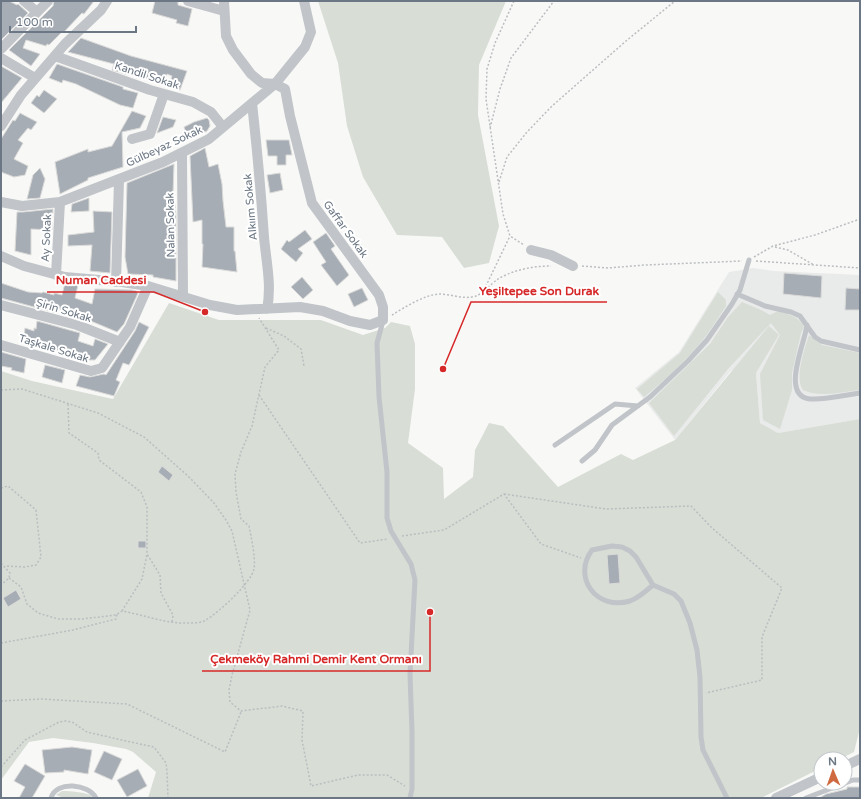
<svg xmlns="http://www.w3.org/2000/svg" width="861" height="799" viewBox="0 0 861 799" font-family="'Varela Round',sans-serif">
<rect width="100%" height="100%" fill="#f8f9f7"/>
<path fill="#e9eaea" d="M753,268l21,3 86,4v144l-82,14 -18,-10 -4,-50 23,-38 -49,37 -55,68 -40,-52 44,-36 50,-80z"/>
<path fill="#d8ddd6" d="M318,1h188l-27,64 -1,50 21,111 -10,37 -25,5 -22,-31 -45,-2 -34,-58 -16,-51 -9,-63z
M718,292l8,8v6c-7,10 -13,21 -21,31 -17,22 -39,42 -61,60l-7,-8 43,-36z
M742,302l19,8 9,5 8,-4c10,3 22,6 26,16l-3,6 -9,40v17l-12,39 -17,-9 -3,-46 20,-39 -9,-12 -43,46 -54,67 -25,-33 61,-59 18,-27z
M169,303l50,17h102l42,15 22,-7 6,-6 19,4 5,18v45l-7,54 35,25 1,31 29,-22 2,-27 14,-27 14,3 55,61 63,-33 12,6 42,-20 94,-114 10,9 -23,38 4,50 18,10 82,-14v309l-6,24 -14,7h-19v9l-60,30h-613l8,-26 -23,-20 -7,-3 -33,-6 -40,-5 -24,4 -28,38v-409l31,10 81,18z
M809,335l13,10 38,8v37c-18,2 -39,8 -57,0 -9,-11 2,-42 6,-55z
M62,791c11,0 19,1 29,4l1,3h-28l-8,-3z"/>
<path fill="#a7adb4" stroke="#dadad9" d="M1,1h8l8,4 1,-1 10,9 -27,27z
M54,1h40l-10,13 -2,-1 -19,20 -1,-1 -13,13 -2,-1 -1,2 -20,-6 -3,8 17,6 -9,12 -22,-16 44,-44z
M155,1h19l4,1v3l14,4 -4,17 -12,-3 1,-3 -25,-7z
M81,38l50,18 56,15 -7,19 -11,-4 3,-10 -5,-2 -5,10 -13,-4v-1l-21,-6v2l-16,-5 2,-6 -46,-12z
M57,64l66,23v2l15,4 -5,15 -13,-3 -44,-21 -13,-4 -1,3 -13,-5z
M1,66l21,12 -21,25z
M44,90l13,9 -13,14 -13,-10 6,-8 2,2z
M132,111l14,5 -6,12 -18,4 1,35 -35,11v2l-28,14 -5,-32 33,-13v3l24,-6z
M20,113l17,9 -6,8 -3,-2 -10,12 5,3 -9,16 14,7 -3,9 -11,2 -13,-5v-33l12,-19 2,1z
M163,117l13,3 -3,7 -16,6z
M207,118l2,2 1,6 -3,5 -19,9 -4,-13 10,-5z
M266,140h23l3,15h-6v10h-9v-9h-9z
M205,148l4,19 9,-3 4,20 1,17 3,26h8v24h1l2,21 -35,-5 1,-23h-1v-24l-9,2 -3,-66z
M174,164l-1,29h1l2,21v67l-23,-4v-2l-25,-1 -3,-17 2,-74z
M40,168l5,11 -5,19 -13,1 6,-24z
M280,173l3,17 -13,3 -3,-18z
M89,198v13l-18,1 1,-8z
M53,209l-1,21 -21,-1v26l-16,-4 2,-39h6z
M93,211l19,1 -2,61 -20,-2 2,-26 -24,1v-11l26,-3z
M305,230l7,9 -14,10 5,4 -7,9 -15,-13 6,-9 2,2z
M326,233l9,13 -4,3 18,26 -12,11 -16,-21 5,-3 -13,-20z
M784,273l38,3 -1,22 -38,-4z
M302,277l11,13 -10,9 -12,-12z
M1,283l27,9 14,1 1,-1 11,3v-2l8,2 3,-12 13,2 -3,13 17,6 3,-15 37,1 4,1 2,2 -14,31 -7,8 -50,-21 -9,-2 -2,4 -55,-15z
M362,288l6,12 -14,7 -6,-13z
M846,288l14,1v21h-15z
M37,321l43,12 -2,8 15,5 2,-7 13,5 -13,16h-7l-17,-5v-1l-44,-12 -3,-5 1,-9 9,3v-3l2,1z
M139,322l10,5 -20,38 -6,-2 -7,17 4,2 -6,14 -38,-10 4,-11 10,2 14,-3 2,1 29,-44z
M1,352l25,7 -2,14 -13,-3 1,-2 -11,-2z
M45,365l20,5 -3,13 -20,-6z
M162,466l11,9 -4,6 -11,-9z
M138,541h8v7h-8z
M618,554l2,29 -11,1 -2,-29z
M16,590l5,9 -13,8 -5,-9z
M72,747l20,3 -4,24 -24,-4v2l-19,1 -3,-23z
M104,751l18,8 -10,21 -18,-8z
M25,764l20,12 -13,22h-13l6,-11 -11,-6z
M138,769l9,17 -20,11 -10,-17z
M847,787h13v11h-39v-1l5,-3 21,-5z"/>
<g fill="none" stroke-linecap="round" stroke-linejoin="round">
<path stroke="#bbbdc0" stroke-width="1.5" stroke-dasharray="2 2" stroke-linecap="butt" d="M514,1l-19,42 -8,26 -1,30 17,115 7,22 14,9
M490,128l10,-39 11,-31 43,-57
M499,182l8,-25 20,-25 25,-26 74,-65 49,-40
M775,247l13,3 26,15
M754,257l19,-11 42,-11 45,-16
M756,261l104,7
M582,266l26,2 37,-3 97,-4
M484,290l26,-54
M392,315c13,-8 32,-20 47,-21 12,0 25,6 37,2 6,-2 16,-13 22,-17 15,-9 35,-13 53,-13
M266,328l18,8 17,13 3,17
M1,390l21,-1 76,24 46,24 44,39 26,27 12,17 6,11 18,79 -18,65 -3,15 1,12 11,9 41,-5 21,5 -1,29 9,46 47,-11h29l18,11
M259,395l101,148 28,-4
M68,404l1,29 29,20 1,7 42,32 6,15v47l13,21 1,18 12,22 -1,8
M1,488l7,-2 28,24 5,47 -5,8 -11,2 -20,-1
M504,494l102,15 85,-3 21,22 70,60 -20,49v43l-56,13
M402,536l42,-6 60,-36 37,50 40,14
M1,563l9,10 -1,5 -8,7
M9,578l12,9 6,17 11,9 20,6h24l34,-4 6,-4c22,4 44,13 66,12 6,0 14,0 18,-3 13,-8 45,-37 48,-51 2,-10 -3,-33 -5,-43l-8,-7 -5,-27 -1,-18 6,-22 11,-26 13,-59 14,-17 -20,-32
M122,611l20,-32 5,-25
M1,643l72,-13 43,-11 1,-5
M1,701l40,-2 86,5 98,48 16,-40
M1,767l24,-27 34,-18 6,-1 7,1 15,10 39,9 28,6 12,16 1,9 1,26"/>
<path stroke="#c1c4c8" stroke-width="5" d="M737,294l28,12 26,6 9,4 15,21 6,4 39,9
M383,321l-6,22 2,54 8,75v46l4,13 20,33 4,16 -5,94 2,58v57l-2,9
M807,325c-2,18 -27,71 3,74 12,1 37,-4 50,-6
M555,445l60,-41 23,2
M582,461l13,-11 17,-25 38,-28 38,-36 19,-21 25,-36 8,-14 9,-30
M653,585c-7,6 -14,13 -23,16 -34,10 -58,-24 -38,-51l20,-4 10,1 8,4 6,6 17,28 21,9 7,7 9,22 7,27 3,27 1,60 2,13 24,48
M51,798c5,-18 38,-14 45,0
M806,798l47,-18h7"/>
<path stroke="#c1c4c8" stroke-width="10" d="M24,1l13,11
M188,1l36,10
M1,49l47,-48
M55,56l95,34 43,12 18,10 12,15
M1,58l34,20
M252,103c5,45 9,89 12,134 2,23 8,49 3,72
M1,126l20,-31 44,-51 36,-34 6,-9
M132,139l18,-5 14,-40
M182,153l1,144
M1,202l21,4 38,-4 103,-40 46,-23 66,-55 30,-37 6,-15 -7,-31
M531,250l20,5 22,11
M1,256l23,10 41,11 57,5 26,4 62,19 27,5 63,-3 23,4 27,10 20,4 13,-5v-13l-4,-12 -67,-92 -22,-87 -5,-27 -10,-5 -13,-1 -11,-9 -18,-24 -7,-14 -2,-35
M56,275l4,-73
M116,282l3,-102
M1,305l76,20 43,17
M1,345l90,26 11,-3 28,-41 18,-41
M845,766l15,-7
M776,798l45,-21"/>
</g>
<g text-anchor="middle" stroke-width="4" stroke-linejoin="round" paint-order="stroke">
<g font-size="11" fill="#6b7784" stroke="#fff">
<text transform="translate(147 75) rotate(18)" y="4">Kandil Sokak</text>
<text transform="translate(164 146) rotate(-25)" y="4">Gülbeyaz Sokak</text>
<text transform="translate(250 207) rotate(-95)" y="4">Alkıım Sokak</text>
<text transform="translate(170 225) rotate(-91)" y="4">Nalan Sokak</text>
<text transform="translate(346 229) rotate(54)" y="4">Gaffar Sokak</text>
<text transform="translate(46 238) rotate(-87)" y="4">Ay Sokak</text>
<text transform="translate(64 310) rotate(17)" y="4">Şirin Sokak</text>
<text transform="translate(54 348) rotate(17)" y="4">Taşkale Sokak</text>
</g>
</g>
<path fill="none" stroke="#d62828" stroke-width="1.5" d="M205 312L154 292H47M443 369L471 302H607M430 612L430 671H202"/>
<g fill="#d62828" stroke="#fff" stroke-width="1.5">
<circle cx="205" cy="312" r="4"/>
<circle cx="443" cy="369" r="4"/>
<circle cx="430" cy="612" r="4"/>
</g>
<g font-size="12" text-anchor="middle" font-weight="bold" fill="#d62828" stroke="#fff" stroke-width="4" stroke-linejoin="round" paint-order="stroke">
<text x="101" y="284">Numan Caddesi</text>
<text x="539" y="295">Yeşiltepee Son Durak</text>
<text x="316" y="663">Çekmeköy Rahmi Demir Kent Ormanı</text>
</g>
<rect width="861" height="799" fill="none" stroke="#6b7784" stroke-width="4"/>
<g transform="translate(833 771) rotate(358)"><circle r="19" fill="#ffffff" stroke="#c4c9ce"/>
<path d="M0-3L7 15L0 10L-7 15Z" fill="#cf6a40"/>
<text y="-6" font-size="11" font-weight="bold" text-anchor="middle" fill="#6b7784">N</text>
</g>
<path d="M10 26v6h126v-6" fill="none" stroke="#6b7784" stroke-width="2"/>
<text x="16" y="26" font-size="12" fill="#6b7784" stroke="#ffffff" stroke-width="3" paint-order="stroke">100 m</text>
</svg>
